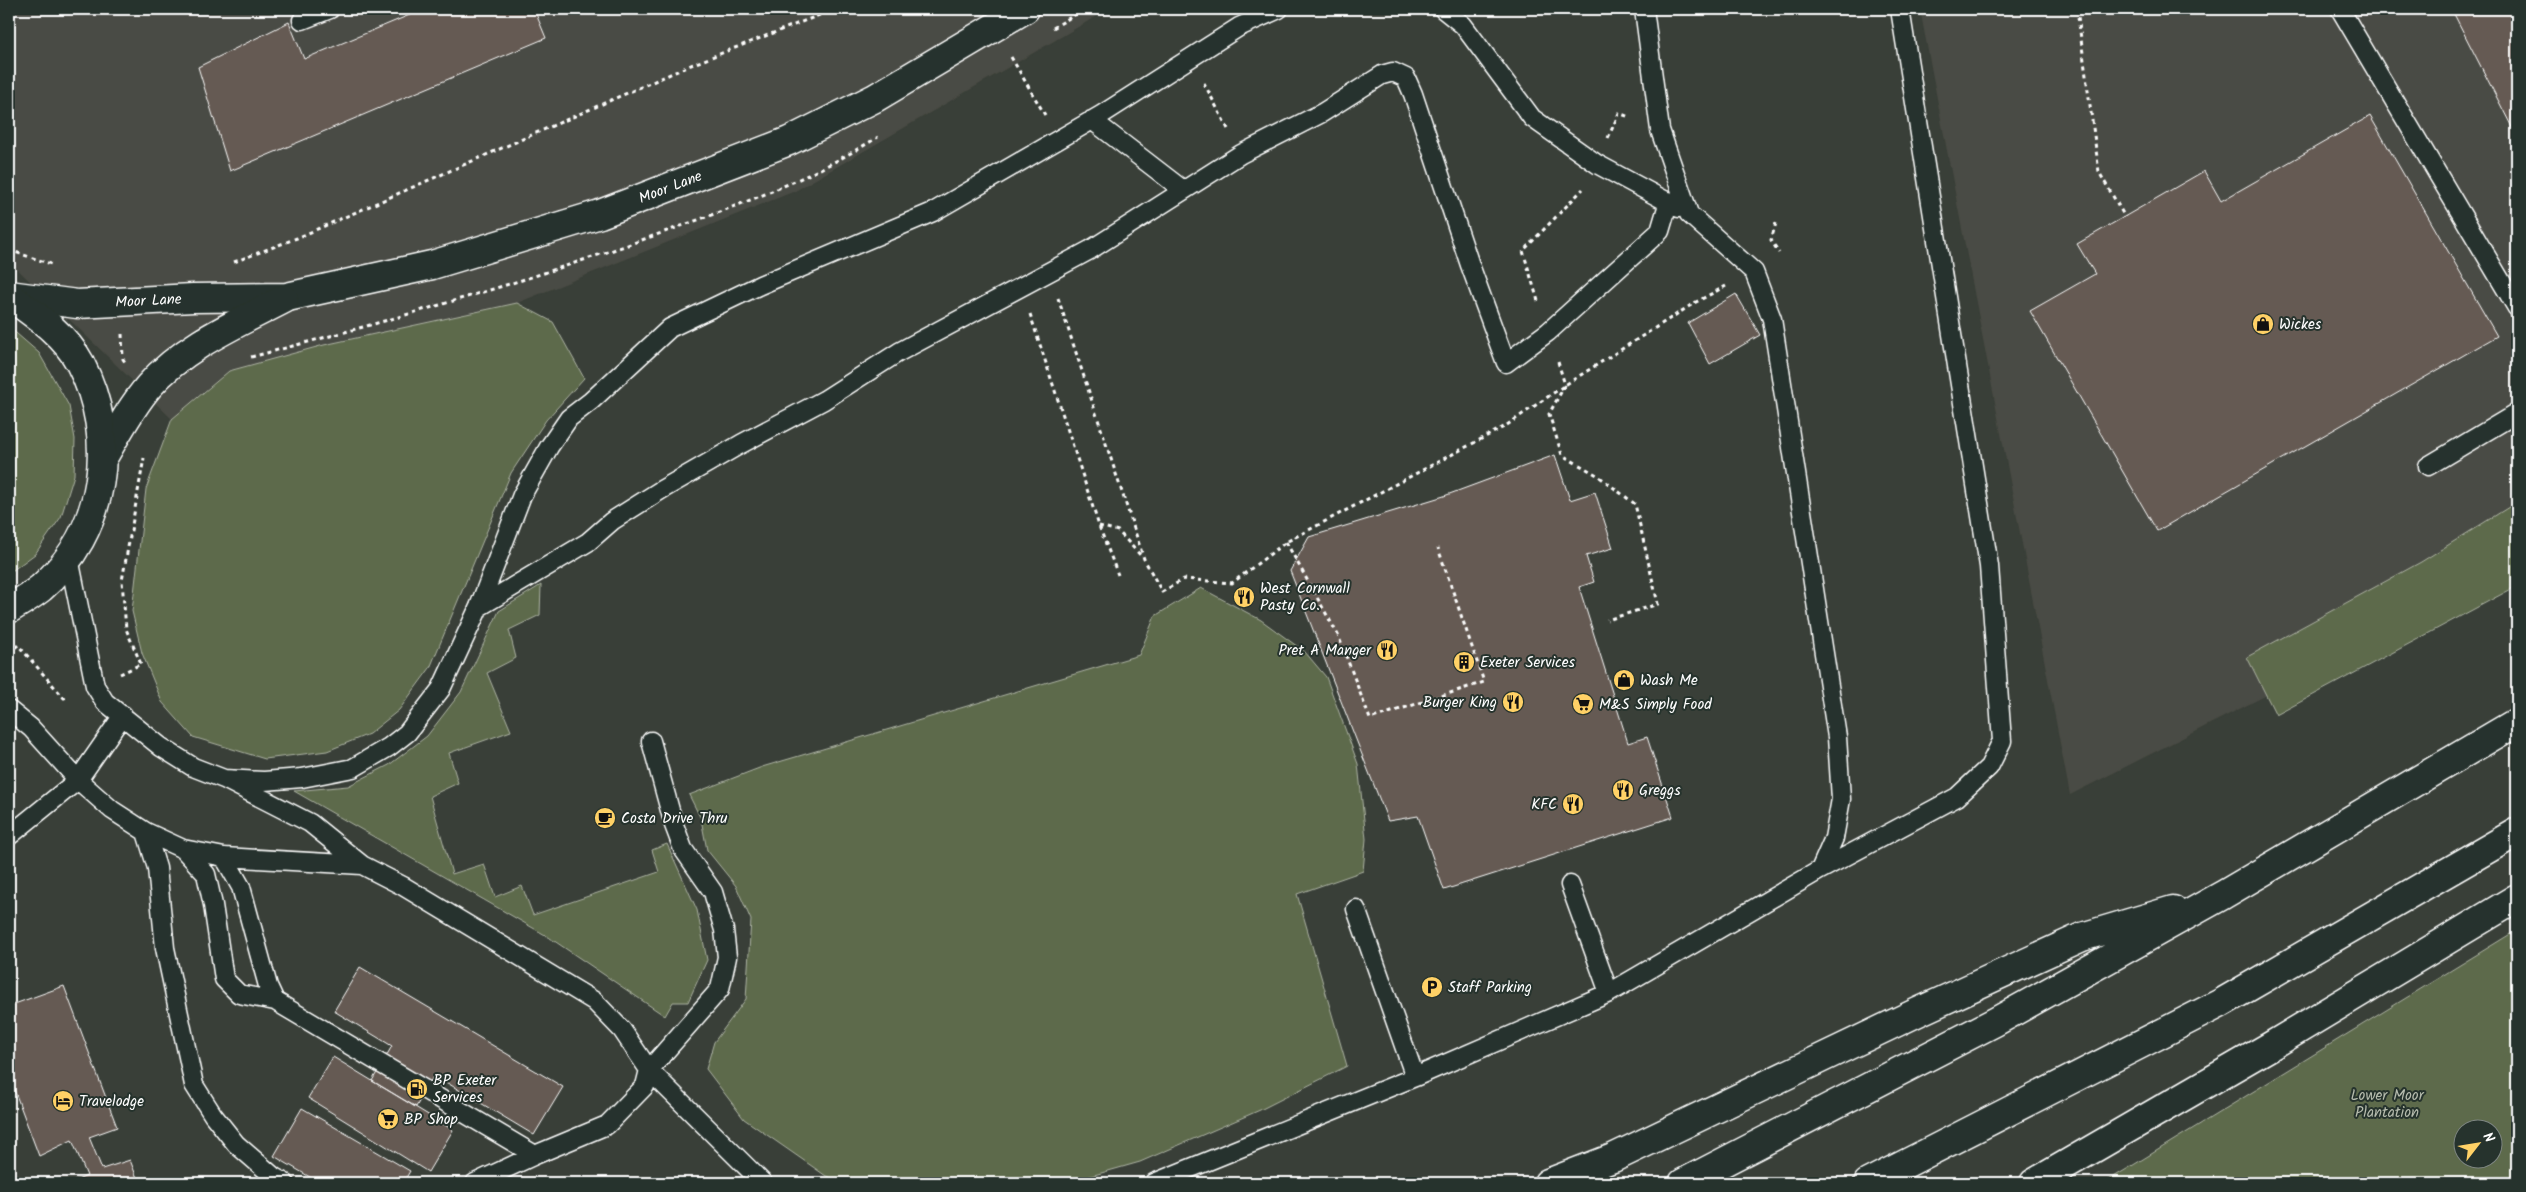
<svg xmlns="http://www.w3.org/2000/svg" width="2526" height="1192" viewBox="0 0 2526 1192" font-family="Kalam,sans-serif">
<rect width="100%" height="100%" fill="#393f38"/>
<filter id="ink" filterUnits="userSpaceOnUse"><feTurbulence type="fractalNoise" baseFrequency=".02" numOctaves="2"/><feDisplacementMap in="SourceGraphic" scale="10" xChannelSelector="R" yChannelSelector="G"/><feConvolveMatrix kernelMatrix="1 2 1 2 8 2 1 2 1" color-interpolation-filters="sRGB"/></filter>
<g filter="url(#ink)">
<path fill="#4a4b44" d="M9,9h1100l-314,182 -278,112 -193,42 -95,26 -57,48 -163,-158z
M1920,9h597v559l-447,227z"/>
<path fill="#5d6a4b" stroke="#aeb4a5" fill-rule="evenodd" d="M517,303l36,19 31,56 -38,42 -35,53 -81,195 -31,42 -30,24 -42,17 -62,8 -72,-22 -31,-35 -20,-49 -10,-42 14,-122 26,-70 57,-48 95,-26z
M9,327l30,26 30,53 6,33 -1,36 -13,42 -26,37 -26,19z
M2517,502v84l-241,129 -29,-58 174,-95z
M541,585l-1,30 -31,15 7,28 -29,15 24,58 -62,22 9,30 -28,13 22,78 32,-10 11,33 27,-11 11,29 126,-43 -7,-22 15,-6 30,66 10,50 -19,42h-15l-8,14 -118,-80 -253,-145 54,-5 41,-21 38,-29 34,-44 38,-81z
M1201,588l60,32 44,32 21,25 32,87 8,75 -3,32 -66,23 50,172 -87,44 -120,52 -74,21h-224l-16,-7 -82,-57 -38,-50 8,-27 32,-43 5,-79 -15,-34 -29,-36 -6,-31 -12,-24 73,-28 377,-112 16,-39z
M2517,930v253h-413zM2464,1130h30v30h-30z"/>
<path fill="#655a52" stroke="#fff" d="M424,9h110l12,29 -316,133 -32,-104 91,-45 15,37z
M2460,9h57v128l-64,-125z
M2370,116l127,220 -340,195 -127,-220 65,-37 -18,-30 127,-73 17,30z
M1736,294l24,41 -50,29 -22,-41z
M1555,455l15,45 25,-8 18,56 -27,8 8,26 -15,5 49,156 19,-6 26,80 -229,73 -26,-74 -30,5 -98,-250 19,-34 135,-41z
M360,967l203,120 -29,48 -100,-60 -18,32 -44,-26 20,-35 -58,-35z
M64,986l53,141 -28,10 13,32 28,-9 9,23h-69l17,-7 -15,-36 -33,16 -30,-80v-70z
M333,1057l120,73 -25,42 -120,-74z
M302,1108l108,63 -7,12h-83l-46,-27z"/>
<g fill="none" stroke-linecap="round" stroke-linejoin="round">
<g stroke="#fff" stroke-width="21">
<path id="lane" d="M1443,9l20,16 69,93 65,46 82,44
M2340,9l177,299
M302,20l28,-11
M1092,120l91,70
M2428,466l89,-53
M69,558l26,128 10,16 56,45 32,20 31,12 86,44 52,42 41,21 191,115 28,29 27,40 114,113
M479,607l109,-65 24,-21 49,-31 80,-46 83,-44 75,-48 191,-102 151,-96 81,-41 60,-38 11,-3 13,6 7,16 57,171 36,98 42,-31 112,-101 9,-30
M9,710l22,18 47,52 34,30 34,22 37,17 41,8 138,8
M224,779l40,2 38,-3 51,-10 36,-21 18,-14 34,-44 38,-82 43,-112 27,-48 20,-29 22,-17 79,-73 90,-43 173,-73 168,-97 138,-88 40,-18
M146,832l11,36 8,80 29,137 19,30 23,29 38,33 11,6
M9,836l69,-56 45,-65
M183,849l23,25 7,31 11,74 15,15 36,7
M224,857l17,30 27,99 7,15 260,154
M1820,870l137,-73 32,-30 13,-26 -13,-175 -89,-557
M1570,885l39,108
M1356,909l59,168
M475,1183l60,-28 72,-30 38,-39 4,-16 71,-81 7,-32 -3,-27 -11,-38 -30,-43 -9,-24 -23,-84
M1154,1183l261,-106 194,-84 211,-123 14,-32 7,-39 -4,-62 -65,-418 -18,-47 -65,-58 -29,-84 -16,-121"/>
</g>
<g stroke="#fff" stroke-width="31">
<g id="secondary">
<path id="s1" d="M9,295l68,9 116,-6 94,-1 145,-32 168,-51 189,-73 86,-43 150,-89"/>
<path d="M104,456c14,-24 27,-49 45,-70 35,-40 89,-63 135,-87"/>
<path d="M9,609c10,-6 22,-13 32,-21 65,-56 78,-150 39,-225 -15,-28 -43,-47 -68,-65"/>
</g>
</g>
<g stroke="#fff" stroke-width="31">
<path id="highway" d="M1548,1183l65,-25 305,-146 164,-75 91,-27
M1683,1183l312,-161 228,-127 294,-173
M1868,1183l353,-180 296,-171
M2034,1183l235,-136 248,-149"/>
</g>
<path stroke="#fff" stroke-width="3" stroke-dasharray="4 4" stroke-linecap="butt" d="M2077,9l22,163 26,45
M1053,28l31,-19
M1011,57l34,58
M1204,83l24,46
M1608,138l11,-25 10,4
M1776,223l-5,17 8,13
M9,250l42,14
M234,262l63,-24 394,-173 144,-56
M1058,298l86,261 18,33 22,-13 48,4 54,-41 218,-115 61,-42 131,-83 30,-16
M1538,301l-15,-50 60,-62
M1030,314l69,212 19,49
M122,334l1,25 2,3
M251,357c131,-34 260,-71 388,-116 82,-29 165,-58 239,-104
M1558,362l7,23 -16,29 13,41 35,20 38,29 23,100 -51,16
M1099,526l19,5 24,26
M1286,542l52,93 32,84 114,-37 -46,-134
M9,653l9,-8 46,53 5,-2
M120,674l21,-10 -15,-35 -4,-48 22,-123"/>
<use href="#lane" stroke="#26332d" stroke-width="18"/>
<use href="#secondary" stroke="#26332d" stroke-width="28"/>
<use href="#highway" stroke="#26332d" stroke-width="28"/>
</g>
</g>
<defs>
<g id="shop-disc" transform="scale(1.125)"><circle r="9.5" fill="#ffd166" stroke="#26332d"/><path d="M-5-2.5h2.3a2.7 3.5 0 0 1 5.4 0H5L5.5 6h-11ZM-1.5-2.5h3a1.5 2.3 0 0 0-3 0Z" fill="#111"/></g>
<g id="restaurant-disc" transform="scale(1.125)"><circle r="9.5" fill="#ffd166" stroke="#26332d"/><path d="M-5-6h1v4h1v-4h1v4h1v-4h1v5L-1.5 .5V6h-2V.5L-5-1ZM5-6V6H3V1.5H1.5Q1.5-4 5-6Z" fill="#111"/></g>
<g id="building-disc" transform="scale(1.125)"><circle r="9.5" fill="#ffd166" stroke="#26332d"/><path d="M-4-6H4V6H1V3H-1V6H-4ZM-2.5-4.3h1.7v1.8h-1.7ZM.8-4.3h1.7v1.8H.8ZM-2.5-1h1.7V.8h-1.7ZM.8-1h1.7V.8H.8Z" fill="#111"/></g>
<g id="supermarket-disc" transform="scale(1.125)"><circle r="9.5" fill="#ffd166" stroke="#26332d"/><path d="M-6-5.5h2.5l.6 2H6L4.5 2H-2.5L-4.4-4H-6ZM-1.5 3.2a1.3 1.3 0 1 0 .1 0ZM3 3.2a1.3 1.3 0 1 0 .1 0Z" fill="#111"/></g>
<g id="cafe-disc" transform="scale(1.125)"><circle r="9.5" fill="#ffd166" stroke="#26332d"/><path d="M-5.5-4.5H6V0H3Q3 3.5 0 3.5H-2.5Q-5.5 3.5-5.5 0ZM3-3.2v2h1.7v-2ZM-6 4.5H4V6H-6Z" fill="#111"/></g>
<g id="parking-disc" transform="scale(1.125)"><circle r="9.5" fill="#ffd166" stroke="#26332d"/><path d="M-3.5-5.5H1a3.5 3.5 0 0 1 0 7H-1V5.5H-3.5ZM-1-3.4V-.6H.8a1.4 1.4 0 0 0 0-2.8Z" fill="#111"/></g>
<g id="fuel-disc" transform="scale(1.125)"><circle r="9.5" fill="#ffd166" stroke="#26332d"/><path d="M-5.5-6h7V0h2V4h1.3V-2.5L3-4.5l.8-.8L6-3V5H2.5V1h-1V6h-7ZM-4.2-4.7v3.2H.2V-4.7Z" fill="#111"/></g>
<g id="hotel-disc" transform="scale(1.125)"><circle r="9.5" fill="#ffd166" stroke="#26332d"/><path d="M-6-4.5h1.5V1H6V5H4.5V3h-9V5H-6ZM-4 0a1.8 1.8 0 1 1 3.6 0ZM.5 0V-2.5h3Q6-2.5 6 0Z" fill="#111"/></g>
</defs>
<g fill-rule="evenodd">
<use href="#shop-disc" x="2263" y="324"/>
<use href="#restaurant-disc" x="1244" y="597"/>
<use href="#restaurant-disc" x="1387" y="650"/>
<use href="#building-disc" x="1464" y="662"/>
<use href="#shop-disc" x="1624" y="680"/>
<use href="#restaurant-disc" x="1513" y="702"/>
<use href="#supermarket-disc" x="1583" y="704"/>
<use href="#restaurant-disc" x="1623" y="790"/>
<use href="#restaurant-disc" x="1573" y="804"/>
<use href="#cafe-disc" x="605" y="818"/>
<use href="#parking-disc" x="1432" y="987"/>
<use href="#fuel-disc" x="417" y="1089"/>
<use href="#hotel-disc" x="63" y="1101"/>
<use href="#supermarket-disc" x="388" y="1119"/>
</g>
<g text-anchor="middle" stroke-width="4" stroke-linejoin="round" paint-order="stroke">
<g font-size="15" fill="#fff" stroke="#26332d">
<text dy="5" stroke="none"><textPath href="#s1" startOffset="678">Moor Lane</textPath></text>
<text dy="5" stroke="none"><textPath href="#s1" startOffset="140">Moor Lane</textPath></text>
</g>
<g font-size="15" fill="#fff" stroke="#26332d" text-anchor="start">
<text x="2279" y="329">Wickes</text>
<text x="1260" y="593">West Cornwall<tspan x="1260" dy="17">Pasty Co.</tspan></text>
<text x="1371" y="655" text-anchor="end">Pret A Manger</text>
<text x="1480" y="667">Exeter Services</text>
<text x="1640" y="685">Wash Me</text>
<text x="1497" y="707" text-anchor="end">Burger King</text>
<text x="1599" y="709">M&amp;S Simply Food</text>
<text x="1639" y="795">Greggs</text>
<text x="1557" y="809" text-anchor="end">KFC</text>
<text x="621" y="823">Costa Drive Thru</text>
<text x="1448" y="992">Staff Parking</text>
<text x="433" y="1085">BP Exeter<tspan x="433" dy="17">Services</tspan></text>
<text x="79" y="1106">Travelodge</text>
<text x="404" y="1124">BP Shop</text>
</g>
<g font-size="15" fill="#b6bcae" stroke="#26332d">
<text x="2387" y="1100">Lower Moor<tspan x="2387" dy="17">Plantation</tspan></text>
</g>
</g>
<rect width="2526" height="1192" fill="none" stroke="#26332d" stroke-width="30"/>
<rect x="15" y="15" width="2496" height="1162" fill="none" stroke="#fff" stroke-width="2" filter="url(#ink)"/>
<g transform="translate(2478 1144) rotate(59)"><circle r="24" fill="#26332d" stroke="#7d8581"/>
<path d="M0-4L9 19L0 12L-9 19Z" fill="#ffd166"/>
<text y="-8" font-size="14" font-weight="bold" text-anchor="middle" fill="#ffffff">N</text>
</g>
</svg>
